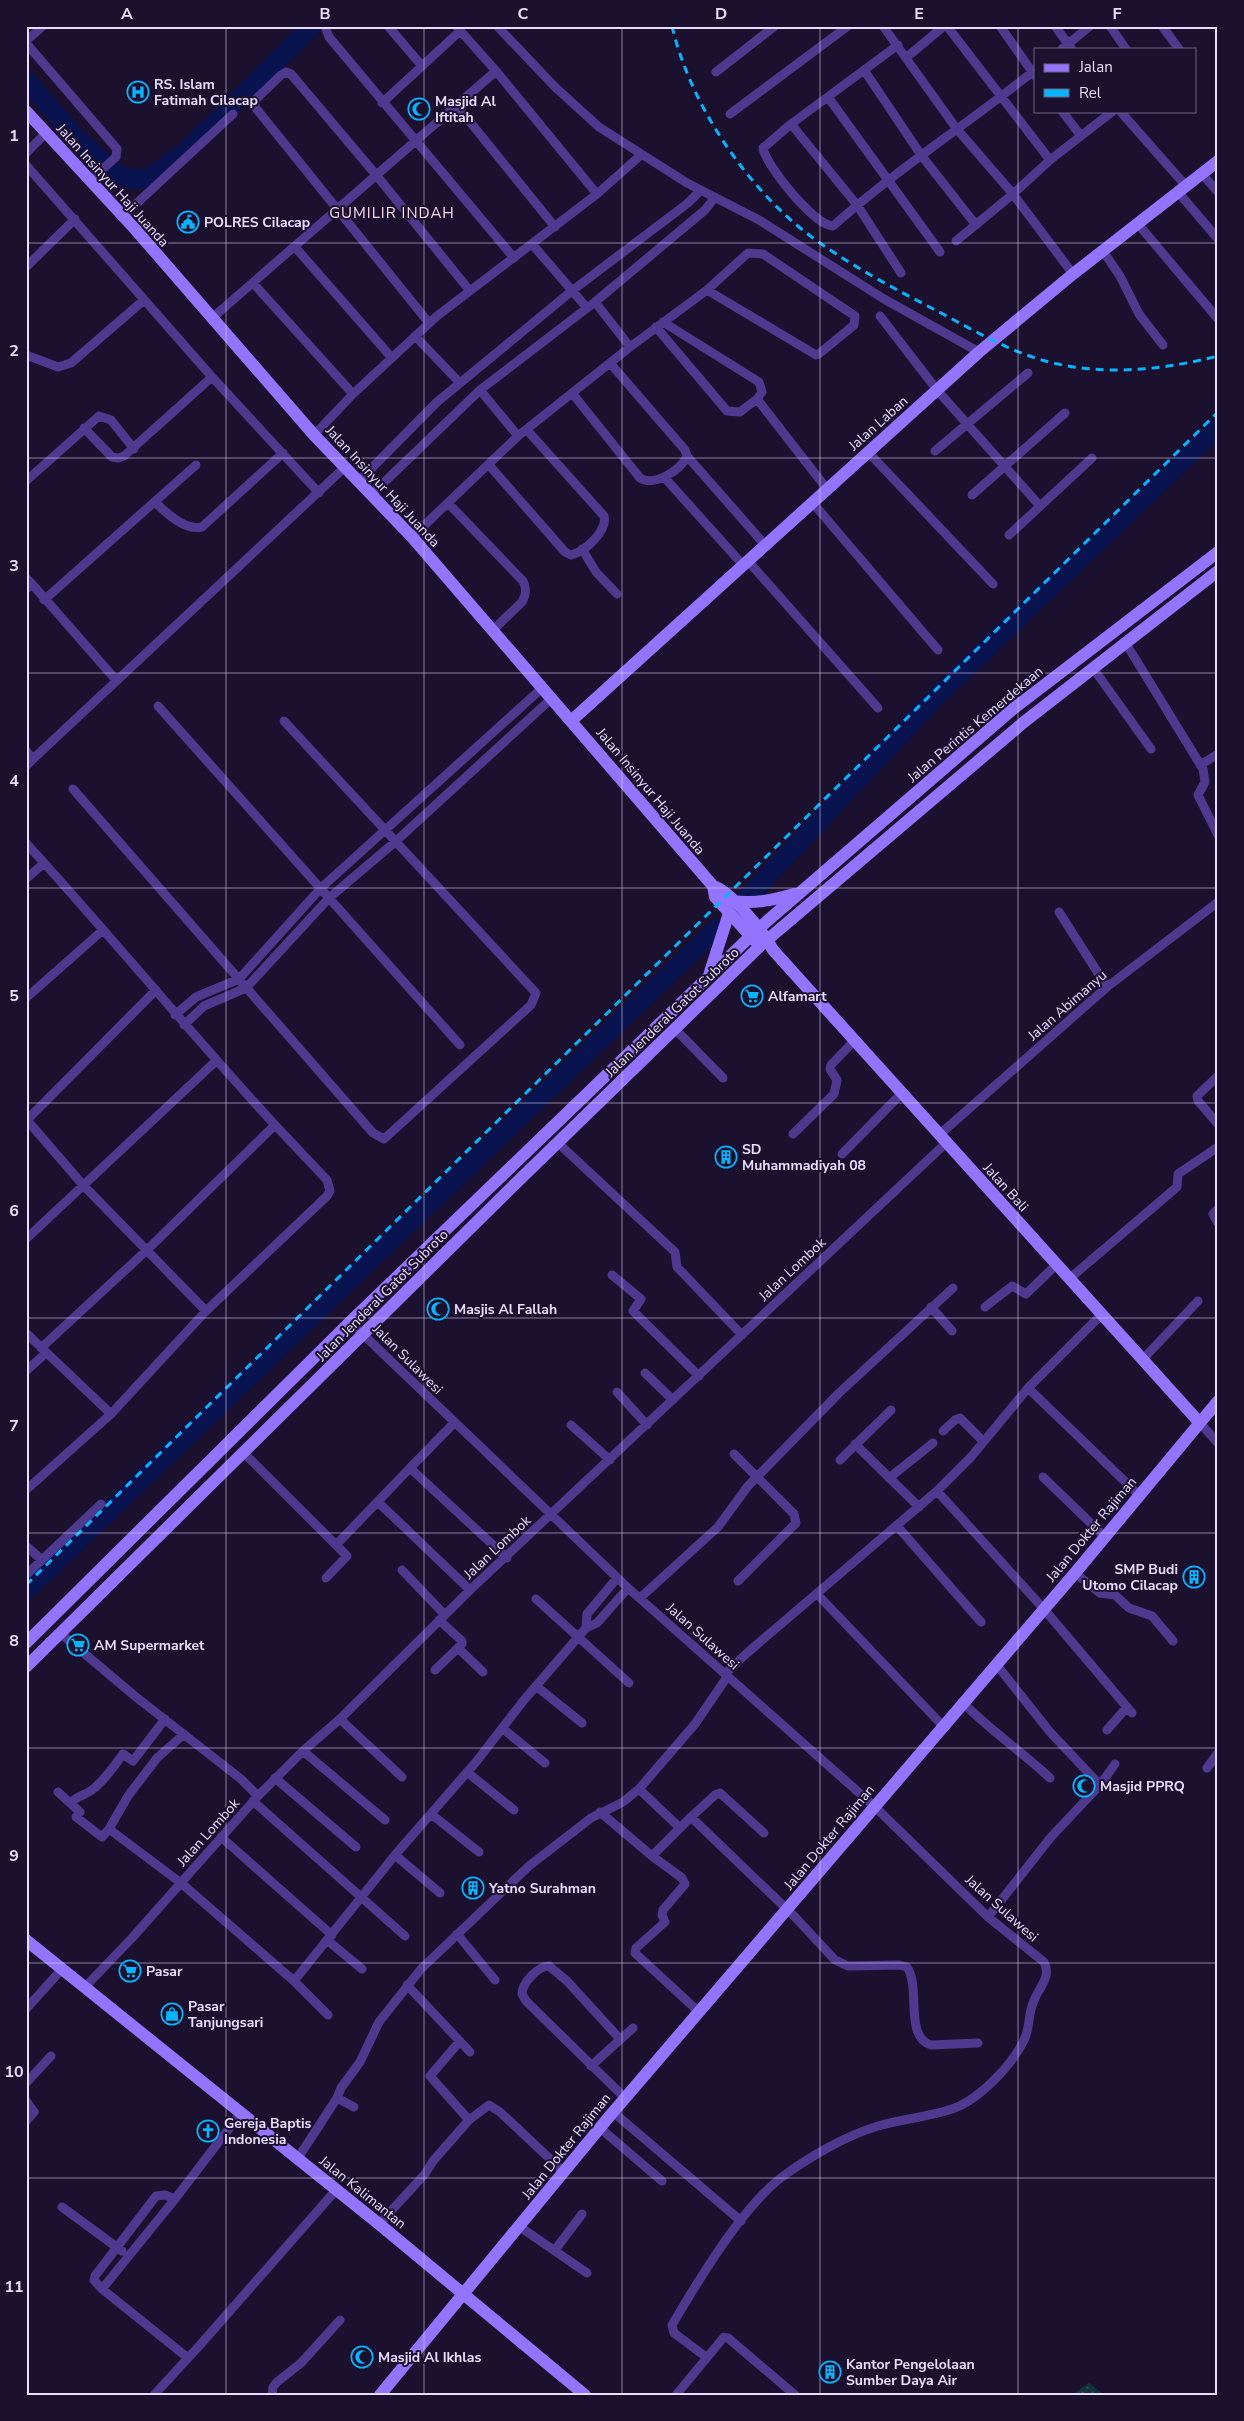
<svg xmlns="http://www.w3.org/2000/svg" width="1244" height="2421" viewBox="0 0 1244 2421" font-family="'Nunito Sans',sans-serif">
<defs>
<pattern id="grass-dots" width="8" height="8" patternUnits="userSpaceOnUse" patternTransform="scale(1.25)"><rect width="8" height="8" fill="#133238"/><path d="M2 2h.1M6 6h.1" fill="none" stroke="#354f56" stroke-width="1.8" stroke-linecap="round"/></pattern>
</defs>
<rect width="100%" height="100%" fill="#1b102e"/>
<path fill="url(#grass-dots)" d="M1089,2383l15,12h-32z"/>
<g fill="none" stroke-linecap="round" stroke-linejoin="round">
<path stroke="#08134f" stroke-width="19" d="M26,80l48,55 44,40 18,5 13,-2 36,-26 127,-126
M744,901l193,-205 281,-269
M26,1591l690,-662"/>
<path stroke="#4e398f" stroke-width="9" d="M325,26l4,11 185,221
M388,26l34,40
M497,26l58,61 44,40 88,56 72,37 125,79 95,53
M883,26l73,102 57,66 60,80
M947,26l103,134
M1000,26l35,50
M1055,26l16,22
M1110,26l16,23
M1162,26l17,23
M26,41l17,-15
M26,43l91,106 -1,8 -26,23
M898,45l-107,79 -28,24c3,18 52,78 70,78 64,-57 136,-103 202,-156
M1062,49l28,-23
M907,57l37,-31
M864,70l57,85 55,70
M496,71l101,123
M716,72l59,-46
M828,97l112,155
M382,103l78,-72
M458,107l97,120
M1062,111l19,25
M1120,111l66,75
M730,114l118,-88
M791,124l66,81 44,68
M26,153l20,-20
M26,165l186,212 107,116
M1202,174l16,18
M1178,192l40,47
M123,216l110,-102
M1138,224l80,95
M956,241l57,-47 37,-34 63,-49
M532,244l55,64
M295,247l97,111
M1103,251l17,25 19,38 24,31
M26,267l49,-48
M253,283l100,111
M595,302l35,45
M880,316l57,74 103,116
M211,319l285,-248 -40,-45
M429,323l-174,-216v-7l26,-25 5,-3 5,2 86,102 93,115
M656,327l71,84 13,1 17,-13 5,-7 -3,-10 -96,-60
M415,336l45,47
M26,355l32,12 13,-4 73,-63
M480,390l38,46
M572,393l68,85c14,9 41,-8 47,-22l-2,-6 -75,-87
M757,399l70,90
M84,428l28,29 6,1 6,-2 88,-79
M314,435l39,-41 84,-78 160,-122 44,-39
M935,451l93,-78
M868,452l125,132
M687,456l78,89
M489,465l76,87 6,3c14,-3 37,-25 33,-39l-77,-86
M664,477l79,88
M26,481l73,-65 12,4 23,29
M358,482l79,-80 136,-112 115,-87 13,-13
M371,495l109,-105 115,-88 110,-92 10,-13
M972,495l93,-82
M155,502c11,11 30,29 47,25l81,-74
M812,502l126,148
M448,503l75,78c4,8 3,14 -1,21l-29,28
M1009,535l83,-77
M412,537l106,-101 112,-89 77,-57 41,-37 15,1 92,62 -1,9 -34,28 -4,2 -109,-65
M582,549l14,23 21,22
M748,561l130,147
M26,578l6,6 -6,5
M32,584l84,96
M44,600l152,-135
M1125,642l78,127 2,13 -7,13 20,40
M1093,668l58,81
M158,706l302,339
M26,751l7,8 -7,7
M33,759l311,-291
M1200,765l18,-11
M73,789l300,344 11,6 147,-134 5,-12 -252,-272
M26,843c85,93 164,190 249,282l-128,125 -106,98
M26,879l18,-16
M1059,912l48,75
M26,998l77,-68
M175,1015l21,-18 43,-18 82,-91 220,-199
M184,1025l20,-19 42,-18 83,-90 66,-56 156,-143
M676,1030l47,48
M1218,1076l-21,20 1,5 20,23
M26,1119l57,66 123,126 -95,103 -85,-81
M26,1121l130,-131
M793,1134l41,-40 3,-14 -7,-11 1,-4 23,-24
M939,1135l168,-148 111,-85
M558,1143l117,109 2,15 65,68
M842,1154l59,-60
M1218,1209l-5,5 5,9
M26,1239l190,-178
M612,1275l29,24 -8,12 66,65
M1069,1279l108,-92 1,-13 40,-27
M931,1307l21,24
M985,1307l27,-21 14,8 30,-29
M206,1311l121,-115 3,-5 -3,-11 -52,-55
M350,1322l278,266 246,218 114,111 56,45c8,16 -6,26 -11,41 -5,12 -3,26 -9,37 -12,25 -45,60 -72,69 -24,8 -50,10 -74,17 -33,10 -69,31 -96,51 -40,30 -84,104 -110,148l2,8 32,24
M1142,1360l56,-59
M26,1371l20,-18
M645,1373l28,27
M1028,1388l111,107
M617,1392l30,33
M1199,1422l19,21
M571,1425l39,35
M943,1431l12,-11 5,-2 22,22
M855,1444l64,63
M243,1452l93,93
M734,1454l60,60 2,9 -58,58
M840,1460l51,-50
M410,1468l44,-45
M1043,1477l61,59
M889,1478l44,-35
M26,1490l85,-76
M937,1491l106,117 89,105
M379,1503l91,87
M897,1526l84,96
M26,1546l16,14
M402,1570l43,45
M1075,1573l25,20 15,2 14,13 23,8 21,25
M26,1575l75,-71
M326,1578l21,-22 -11,-11 74,-77 97,90
M617,1578l-30,36 -1,14 11,-5 31,-35
M817,1594l126,132
M640,1598l78,-71 30,-41 91,-93 114,-105
M536,1599l93,84
M60,1633l76,64 105,82 17,17
M458,1648l25,24
M996,1664l54,68 50,53
M435,1670l27,-26v-3l-23,-21
M725,1674l22,-21 190,-162 34,-34 57,-69 73,-73
M536,1686l46,37
M962,1702c28,28 60,50 88,76
M340,1719l62,58
M502,1728l43,35
M1107,1730l20,-23
M184,1734l-27,24 -29,38 -19,33 72,54 113,98 34,34
M303,1751l82,69
M1207,1768l11,-15
M467,1772l47,38
M275,1778l81,69
M639,1789l40,38
M58,1792l12,11c9,-8 8,-5 17,-10 13,-6 28,-28 36,-39l10,7 32,-42
M253,1801l152,135
M70,1803l10,9 -4,5 26,20 7,-8
M600,1812l52,44 39,-39 103,99 41,44 13,6 51,-1 8,2c14,20 -3,70 24,78l47,-2
M431,1814l48,38
M691,1817l24,-22 5,-2 44,40
M221,1837l111,98
M395,1855l45,38
M652,1856l30,22 3,6 -22,26 -1,5 3,7 -29,26 -1,5 64,59
M988,1917l63,-80 49,-52 15,-21
M457,1934l38,46
M327,1940l35,29
M294,1981l101,-126 81,-93 48,-62 62,-72
M407,1985l63,67
M84,1988l48,-50 126,-142 45,-45 37,-32 130,-129 476,-447
M26,2009l36,-40
M620,2039l-53,-58 -18,-15c-11,0 -27,17 -27,28l4,7 99,97
M460,2041l-30,35 39,44
M591,2066l42,-38
M26,2083l25,-27
M337,2098l17,9
M26,2101l8,11 -8,9
M613,2112l128,109
M600,2128l62,53
M298,2158l39,-60 4,-10 19,-26 19,-40 42,-53 108,-103 62,-48 32,-16 16,-13 56,-65 32,-47
M175,2199l-10,-4 -9,1 -61,80 -1,4 8,9 86,69
M62,2207l60,44
M379,2224l46,-50 8,-13 36,-41 20,-15 11,7 64,60
M520,2227l67,46
M555,2250l27,-36
M102,2289l73,-90 65,-85
M154,2395l46,-50 136,-155
M272,2395l1,-8 4,-5 24,-19 39,-43
M676,2395l48,-58 4,1 67,57"/>
<path stroke="#9474ff" stroke-width="12" d="M26,111l109,118 179,206 98,102 301,349 2,11 40,44
M571,721l408,-369 94,-78 145,-113
M713,886c18,5 51,47 60,64l426,472
M733,901c22,3 40,-1 61,-7
M710,972l19,-59
M26,1643l324,-321 408,-393 255,-220 205,-157
M26,1667l483,-477 251,-244 264,-224 194,-151
M26,1940l353,284 206,171
M380,2395l228,-277 467,-545 143,-172"/>
<path stroke="#09b4ff" stroke-width="3" stroke-dasharray="8 6" stroke-linecap="butt" d="M672,26c18,78 74,161 137,209 40,30 86,54 130,77 36,19 71,40 110,50 56,14 114,8 169,-6
M26,1585l1192,-1173"/>
</g>
<path fill="none" stroke="#e8ddff" stroke-width="1" stroke-opacity="0.55" d="M226,26v2369M424,26v2369M622,26v2369M820,26v2369M1018,26v2369M26,243h1192M26,458h1192M26,673h1192M26,888h1192M26,1103h1192M26,1318h1192M26,1533h1192M26,1748h1192M26,1963h1192M26,2178h1192"/>
<defs>
<g id="hospital-ring" transform="scale(1.125)"><circle r="9.5" fill="#1b102e" stroke="#09b4ff" stroke-width="1.5"/><path d="M-5-5h3v3.5h4V-5h3V5h-3V1.5h-4V5h-3Z" fill="#09b4ff"/></g>
<g id="mosque-ring" transform="scale(1.125)"><circle r="9.5" fill="#1b102e" stroke="#09b4ff" stroke-width="1.5"/><path d="M3.5-4.9A6 6 0 1 0 3.5 4.9A5 5 0 1 1 3.5-4.9Z" fill="#09b4ff"/></g>
<g id="civic-ring" transform="scale(1.125)"><circle r="9.5" fill="#1b102e" stroke="#09b4ff" stroke-width="1.5"/><path d="M-.6-6.5H3V-4.5H.6V-3L4-1V1h2V6H-6V1h2V-1L-.6-3ZM-1.2 2.5V6h2.4V2.5Z" fill="#09b4ff"/></g>
<g id="supermarket-ring" transform="scale(1.125)"><circle r="9.5" fill="#1b102e" stroke="#09b4ff" stroke-width="1.5"/><path d="M-6-5.5h2.5l.6 2H6L4.5 2H-2.5L-4.4-4H-6ZM-1.5 3.2a1.3 1.3 0 1 0 .1 0ZM3 3.2a1.3 1.3 0 1 0 .1 0Z" fill="#09b4ff"/></g>
<g id="building-ring" transform="scale(1.125)"><circle r="9.5" fill="#1b102e" stroke="#09b4ff" stroke-width="1.5"/><path d="M-4-6H4V6H1V3H-1V6H-4ZM-2.5-4.3h1.7v1.8h-1.7ZM.8-4.3h1.7v1.8H.8ZM-2.5-1h1.7V.8h-1.7ZM.8-1h1.7V.8H.8Z" fill="#09b4ff"/></g>
<g id="shop-ring" transform="scale(1.125)"><circle r="9.5" fill="#1b102e" stroke="#09b4ff" stroke-width="1.5"/><path d="M-5-2.5h2.3a2.7 3.5 0 0 1 5.4 0H5L5.5 6h-11ZM-1.5-2.5h3a1.5 2.3 0 0 0-3 0Z" fill="#09b4ff"/></g>
<g id="church-ring" transform="scale(1.125)"><circle r="9.5" fill="#1b102e" stroke="#09b4ff" stroke-width="1.5"/><path d="M-1.2-6h2.4v3.5h3.3v2.4h-3.3V6h-2.4V-.1h-3.3v-2.4h3.3Z" fill="#09b4ff"/></g>
</defs>
<g fill-rule="evenodd">
<use href="#hospital-ring" x="138" y="92"/>
<use href="#mosque-ring" x="419" y="109"/>
<use href="#civic-ring" x="188" y="222"/>
<use href="#supermarket-ring" x="752" y="996"/>
<use href="#building-ring" x="726" y="1157"/>
<use href="#mosque-ring" x="438" y="1309"/>
<use href="#building-ring" x="1194" y="1577"/>
<use href="#supermarket-ring" x="78" y="1645"/>
<use href="#mosque-ring" x="1084" y="1786"/>
<use href="#building-ring" x="473" y="1888"/>
<use href="#supermarket-ring" x="130" y="1971"/>
<use href="#shop-ring" x="172" y="2014"/>
<use href="#church-ring" x="208" y="2131"/>
<use href="#mosque-ring" x="362" y="2357"/>
<use href="#building-ring" x="830" y="2372"/>
</g>
<g text-anchor="middle" stroke-width="4" stroke-linejoin="round" paint-order="stroke">
<g font-size="14" font-weight="bold" fill="#e8ddff" stroke="#1b102e" text-anchor="start">
<text x="154" y="89">RS. Islam<tspan x="154" dy="16">Fatimah Cilacap</tspan></text>
<text x="435" y="106">Masjid Al<tspan x="435" dy="16">Iftitah</tspan></text>
<text x="204" y="227">POLRES Cilacap</text>
<text x="768" y="1001">Alfamart</text>
<text x="742" y="1154">SD<tspan x="742" dy="16">Muhammadiyah 08</tspan></text>
<text x="454" y="1314">Masjis Al Fallah</text>
<text x="1178" y="1574" text-anchor="end">SMP Budi<tspan x="1178" dy="16">Utomo Cilacap</tspan></text>
<text x="94" y="1650">AM Supermarket</text>
<text x="1100" y="1791">Masjid PPRQ</text>
<text x="489" y="1893">Yatno Surahman</text>
<text x="146" y="1976">Pasar</text>
<text x="188" y="2011">Pasar<tspan x="188" dy="16">Tanjungsari</tspan></text>
<text x="224" y="2128">Gereja Baptis<tspan x="224" dy="16">Indonesia</tspan></text>
<text x="378" y="2362">Masjid Al Ikhlas</text>
<text x="846" y="2369">Kantor Pengelolaan<tspan x="846" dy="16">Sumber Daya Air</tspan></text>
</g>
<g font-size="14" fill="#e8ddff" stroke="#1b102e">
<text transform="translate(113 185) rotate(48)" y="5">Jalan Insinyur Haji Juanda</text>
<text transform="translate(878 423) rotate(-42)" y="5">Jalan Laban</text>
<text transform="translate(383 486) rotate(47)" y="5">Jalan Insinyur Haji Juanda</text>
<text transform="translate(975 724) rotate(-40)" y="5">Jalan Perintis Kemerdekaan</text>
<text transform="translate(651 791) rotate(50)" y="5">Jalan Insinyur Haji Juanda</text>
<text transform="translate(1067 1005) rotate(-41)" y="5">Jalan Abimanyu</text>
<text transform="translate(672 1012) rotate(-44)" y="5">Jalan Jenderal Gatot Subroto</text>
<text transform="translate(1006 1187) rotate(48)" y="5">Jalan Bali</text>
<text transform="translate(792 1269) rotate(-43)" y="5">Jalan Lombok</text>
<text transform="translate(382 1295) rotate(-45)" y="5">Jalan Jenderal Gatot Subroto</text>
<text transform="translate(408 1359) rotate(45)" y="5">Jalan Sulawesi</text>
<text transform="translate(1091 1529) rotate(-50)" y="5">Jalan Dokter Rajiman</text>
<text transform="translate(497 1547) rotate(-43)" y="5">Jalan Lombok</text>
<text transform="translate(703 1636) rotate(42)" y="5">Jalan Sulawesi</text>
<text transform="translate(208 1832) rotate(-48)" y="5">Jalan Lombok</text>
<text transform="translate(829 1837) rotate(-50)" y="5">Jalan Dokter Rajiman</text>
<text transform="translate(1002 1908) rotate(42)" y="5">Jalan Sulawesi</text>
<text transform="translate(566 2146) rotate(-51)" y="5">Jalan Dokter Rajiman</text>
<text transform="translate(363 2192) rotate(39)" y="5">Jalan Kalimantan</text>
</g>
<g font-size="15" letter-spacing="1" fill="#ffdfed" stroke="#1b102e">
<text x="392" y="218">GUMILIR INDAH</text>
</g>
</g>
<rect width="1244" height="2421" fill="none" stroke="#1b102e" stroke-width="55"/>
<rect x="1034" y="48" width="162" height="65" fill="#1b102e" stroke="#6d6282"/>
<rect x="1044" y="64" width="25" height="8" fill="#9474ff" stroke="#6d6282"/>
<text x="1079" y="72" font-size="15" fill="#e8ddff">Jalan</text>
<rect x="1044" y="89" width="25" height="8" fill="#09b4ff" stroke="#6d6282"/>
<text x="1079" y="98" font-size="15" fill="#e8ddff">Rel</text>
<rect x="28" y="28" width="1188" height="2366" fill="none" stroke="#e8ddff" stroke-width="2"/>
<g font-size="16" text-anchor="middle" font-weight="bold" fill="#e8ddff">
<text x="127" y="19">A</text>
<text x="325" y="19">B</text>
<text x="523" y="19">C</text>
<text x="721" y="19">D</text>
<text x="919" y="19">E</text>
<text x="1117" y="19">F</text>
<text x="14" y="141">1</text>
<text x="14" y="356">2</text>
<text x="14" y="571">3</text>
<text x="14" y="786">4</text>
<text x="14" y="1001">5</text>
<text x="14" y="1216">6</text>
<text x="14" y="1431">7</text>
<text x="14" y="1646">8</text>
<text x="14" y="1861">9</text>
<text x="14" y="2077">10</text>
<text x="14" y="2292">11</text>
</g>
</svg>
